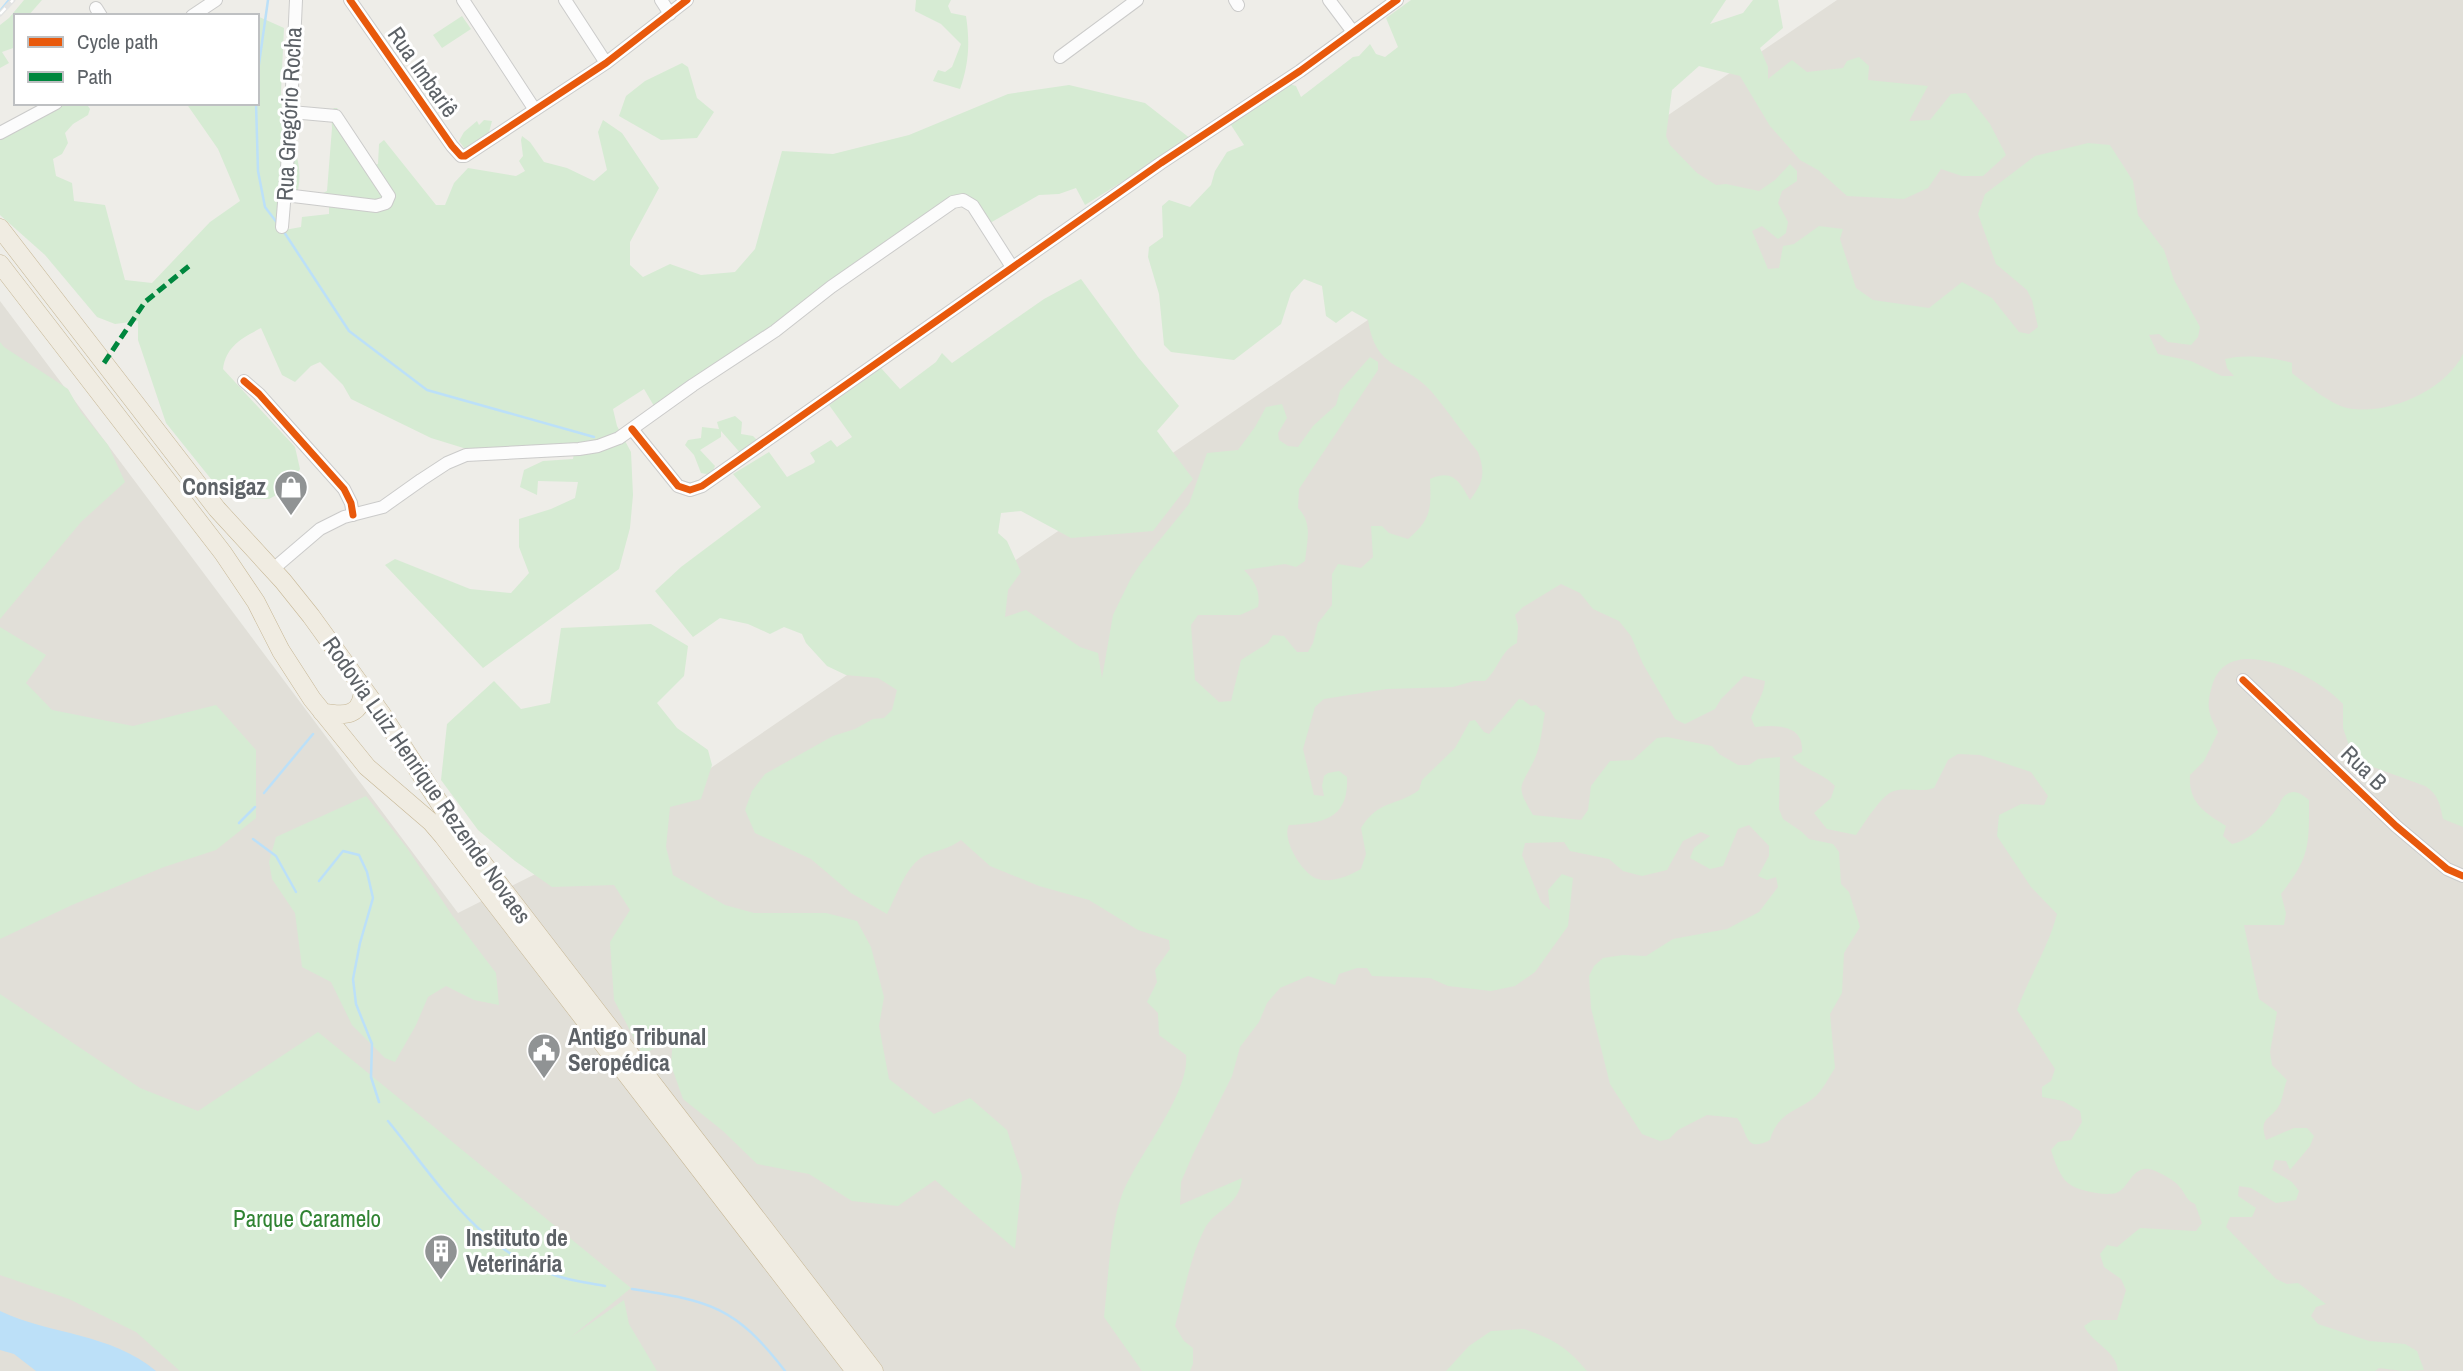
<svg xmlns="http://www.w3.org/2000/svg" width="2463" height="1371" viewBox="0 0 2463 1371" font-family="'Archivo Narrow',sans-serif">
<rect width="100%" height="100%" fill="#eeede8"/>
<path fill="#e1dfd8" d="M1837,0h626v1371h-2463v-1070l458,612 153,-77z"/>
<path fill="#d6ebd3" d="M24,0h18l-14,16h-12v31l-14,5 7,11 -9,5v-43l9,-7z
M916,0h35l-3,6 3,7 15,3c4,26 3,48 -6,73l-27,-8 5,-11 7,2 7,-5 9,-23 -20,-20 -26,-13z
M1411,0h315l-16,24 33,-11 10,-13h25l5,28 -23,20 8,19v12l24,-19 15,12 36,-4 4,-7 12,-4 10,9 -1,14 60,6 -19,35 21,-1 21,-26 15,-1 24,31 16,31 -23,21h-21l-21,-7 -13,19 -24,11 -57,-3 -29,-26 -18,-10 -30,-34 -30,-50 -41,-10 -27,24 -6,46 4,9 27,28 19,12 10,-1 33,7 16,-11 15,-16 7,7v10l-15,10 -4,12 10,19 -2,11 -8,6 -16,-13 -10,5 16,38 11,-1 4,-22 11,-2 25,-18 24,3 -3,10 16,49 17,12 56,8 33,-26 30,16 27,34 10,2 9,-7 -6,-27 -5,-10 -31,-26 -18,-50 7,-20 50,-38 53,-13 22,2 23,36 5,34 26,35 10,30 26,47 -2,10 -7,8 -23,-3 -9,-8 -10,1 9,19 33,7 31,15h12l-7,-8 -2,-9c20,-5 48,-2 67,4v10c14,11 38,31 55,35 40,8 98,-17 116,-54v473l-20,-8c-3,-15 -5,-25 -18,-33l-71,-26 -11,-32v-24c-25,-28 -115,-75 -131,-18 -6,21 -4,26 6,46l-14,29 -14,14c-2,28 15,38 36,51l-3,10 9,8c17,-3 32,-19 43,-33 5,-6 6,-15 14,-18 8,-3 13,2 20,7 0,46 1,57 -28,94l5,19 -2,12h-40l15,74 18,13 -7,40 2,13 15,15c-3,7 -4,17 -7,24 -9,17 -22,12 -14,36l28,-12h13l7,8 -4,10 -20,24 -4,-9 -11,-1 -3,10 20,12 7,9 -3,9 -20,3 -25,-15 -12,-2 -1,10 18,12 -4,9h-22l-4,10 50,52 11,5 11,-1 28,21 -10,3 -5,9 7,8 51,17 36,3 12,7 7,19 -21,1 -24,-3 -4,3h-257c-2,-21 -25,-27 -34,-45l9,-6h24l9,-30 -5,-11 -17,-12 -4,-13 7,-9 10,2 23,-19 56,3 6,-8 -7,-19c-10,-4 -9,-11 -17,-19 -4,-5 -22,-15 -29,-16 -18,-2 -20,20 -33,24 -12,3 -39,-2 -48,-10 -8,-6 -14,-23 -17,-33l7,-8 13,-2 11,-18 -2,-11 -17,-10 -21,-4v-10l9,-6 4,-12 -38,-59c12,-33 31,-62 40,-96l-26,-27 -34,-51 2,-21 22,-11 23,1 4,-9 -17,-24 -51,-17 -22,-1 -10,6 -14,28c-14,5 -27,-1 -40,3 -13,4 -30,33 -38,44l-29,-6 -13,-16 17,-15 4,-12c-12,-13 -30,-16 -43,-29l10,-5c2,-28 -26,-27 -47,-25l-4,-9c5,-13 13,-24 14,-37l-21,-5 -23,23 -6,10 -30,15 -10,-5 -32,-55 -12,-28 -12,-15 -26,-12 -13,-16 -19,-9 -38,23 -8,8 3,11 -1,17c-16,7 -19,27 -32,38h-11l-21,6 -66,2 -63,10 -9,8 -12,42 11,46 10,1 -2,-10 2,-10 4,-3 11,-2 8,6c2,42 -24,46 -58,48 -8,14 14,50 29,54 14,4 31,-3 43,-10l5,-15 -5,-26c18,-29 35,-21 58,-38l3,-10 33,-32 15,-27 5,-1 9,12 5,2 30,-35 4,1 8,6 5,-1 9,8c-3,14 -4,32 -10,45 -14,31 -21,25 -2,57l48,5 7,-10 3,-24 19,-25 23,-1 24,-22 10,-1 45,9 7,8 19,11h11l9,-6 22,-2 -1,52 4,10 19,13 7,7 24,5 6,8 2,32 8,8 11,35 -16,26 -2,40 -12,21 5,54c-6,9 -11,20 -19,28 -19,17 -37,14 -46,44 -26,14 -22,-9 -33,-22l-30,-3 -29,15 -9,9 -9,2 -18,-7 -32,-50 -19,-76 -2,-32 5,-10 9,-8 20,-3 23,1 27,-17 54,-10 32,-17 19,-25 -2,-10 -9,3 -9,-4 11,-20v-10l-20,-21 -11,4 -15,37 -13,3 -20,-11 4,-10 16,-12 -9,-4 -18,9 -16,29 -25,6 -19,-5 -14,-12 -39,-8 -6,-9 -39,1 -3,12 19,47 9,8 -2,-20 14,-16 11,4 -5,48 -33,46 -20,14 -24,5 -43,-5 -18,-8 -58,-2 -5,-8h-10l-18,6 -4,11 -27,-9 -28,12 -13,15 -8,19 -19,25 -8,29 -39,78 -12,28 -1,23 62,-27c-3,30 -27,30 -38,52 -15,30 -20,64 -29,96l9,15 9,7v16l-3,7h-48l-38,-54c4,-35 6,-91 18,-122 15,-39 68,-101 64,-140l-27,-20 -1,-22 -11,-11 10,-20 -2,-12 15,-21 -1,-9 -31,-10 -49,-30 -50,-14 -49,-20 -29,-26c-12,9 -24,10 -37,16 -18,9 -28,41 -37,58l-36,-21 -40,-34 -56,-26 -10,-23 7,-19 13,-17 68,-38 22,-7 18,-10 11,-1 8,-8 5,-20 -19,-12 -32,-3 -19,-9 -21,-23 -4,-9 -18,-7 -14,7 -22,-10 -28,-6 -27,19 -38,-46 26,-24 80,-60 -28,-33 36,-22 18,25 27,-14 1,-2 -5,-8 21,-13 6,7 15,-10 -23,-32 52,-37 19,21 36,-27 6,-9 10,10 92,-64 37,-20 57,78 41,49 -22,25 36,48 -40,52 -82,7 -50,-27 -20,2 -3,20 9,8 14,31 -13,18 -3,27 21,-7 54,37 18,6 4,25 11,-63 18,-37 10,-15 48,-59 18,-51 31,-3 17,-23 11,-20 16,-3 5,14 -9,15 1,7 9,6 10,1 15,-21 23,-21 4,-14 30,-34 8,5v8l-79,119 -1,19c15,15 9,33 7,53l-9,6 -11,-3 -41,6c10,10 17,22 14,37l-18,8h-42l-7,10 4,55 24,22 12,-1 10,-41 27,-17 5,-8 11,1 13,16h11l5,-9 5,-20 14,-18v-31l6,-10 23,4 12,-11 -2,-31h11l7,7 19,6c24,-20 23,-31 22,-60 24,-11 30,4 40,21 13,-18 16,-26 8,-48 -16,-20 -30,-41 -47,-61 -27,-30 -55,-20 -63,-71l-16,-9 -16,12 -10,-7 -4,-30 -18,-7 -13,14 -10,31 -47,36 -63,-8 -7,-7 -5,-51 -11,-37 1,-10 14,-10 -1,-31 7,-6 21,7 21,-22 4,-14 12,-19 17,-7 -15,-23 60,-38 7,2 5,11 52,-40 6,-1 11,-12 6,10 9,3 13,-10 -12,-29z
M257,16l27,12 -3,63 1,38 13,7c-1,22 8,29 3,54l-19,10v31l22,-4 1,-10 27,-3v-14l-6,-4v-3l4,-2 5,-63 -1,-17 3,-3h3l34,58 7,-2 1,-20 5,-4 52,65h9l9,-22 14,-15 48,8 9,-5 -6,-10 4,-5 -2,-16 1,-4 8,6 14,20 23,6 27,13 13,-11 -9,-38 5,-12 19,13 37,55 -29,54v23l13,12 27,-13 31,11 34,-3 20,-23 27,-98 51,3 76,-19 99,-41 61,-9 76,18 46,36 -106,66 -9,-17 -17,6 -20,1 -49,28 -30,-28 -203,144 -103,67 -10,-17 -31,20 4,17 14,26 2,43 -3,33 -11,41 -136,99 -98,-103 10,-6 75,30 41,4 18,-20 -10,-26v-28l32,-10 24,-11 3,-16 -40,-1 -1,14 -17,-8 4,-17 19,-9 30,-2 2,-12 -105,3 -39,-12 -80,-39 -8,-14 -23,-23 -9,4 -16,16 -13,-7 -21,-47c-19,10 -35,18 -38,41l72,78 5,22 -11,19 -20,11 -28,-1 -30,-19 -45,-56 -28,-83v-19l-23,3 -18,-7 -52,-62 -45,-40v-80l44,-32h42l4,6 -2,6 -15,9 -8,9 3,10 -6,11 -9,5 3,17 16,7 2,18 31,4 20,75 27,3 58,-61 30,-21 -22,-52 -32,-46h71z
M462,16l9,13 -29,19 -9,-13z
M682,63l6,4 9,31 17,14 -17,26 -36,2 -42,-24 7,-20 19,-15z
M484,120l8,1 -4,15 -23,13 -6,-8 5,-9 13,-11 2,4z
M0,342l4,5 64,42 13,23 27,33 17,37 -44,40 -81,97z
M735,416l7,6 -1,12 12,2 7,7 -17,13 -22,-25v6l-21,13 15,16 -4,9 -10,-2 -7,-18 -9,-10 3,-5 13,-2 1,-11 17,2 -2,-7z
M651,624l37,22 -4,30 -27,27 20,25 31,22 4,15 -11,34 -31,8 -4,40 7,28 52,30 29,8h72l31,8 14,26 13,50 -5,29 10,53 45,35 36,-16 37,32 15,46 -7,73 -80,-69 -37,26 -46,-5 -43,-27 -52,-10 -34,-33 -40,-32 -12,-34 2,-28 -30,18 -29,-55 -4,-58 20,-32 -16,-25 -62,2 -37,-26 -37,-31 -37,-50 6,-56 47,-43 27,28 29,-6 11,-75z
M0,627l46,28 -20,28 26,27 81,16 83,-21 40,45v68l-40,32 -52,17 -92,38 -72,34z
M366,796l41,52 45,67 44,58 3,32 -25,-5 -28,-14 -18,11 -12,28 -21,37 -10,-4 -33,-33 -21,-43 -29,-15 -7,-54 -23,-34 -3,-17 7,-25z
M0,994l140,94 58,23 120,-79 313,256 -60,49 53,-37 5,24 28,47h-477l-44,-39 -67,-33 -69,-24z
M1524,1329c29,10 43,18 63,42h-141l23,-25 22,-15z"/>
<path fill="#bce0f8" d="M0,1311c51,24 111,22 156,60h-120l-22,-17 -14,-4z"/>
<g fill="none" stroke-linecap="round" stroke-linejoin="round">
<path stroke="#bce0f8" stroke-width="2.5" d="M0,11l9,-11
M257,78l11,-78
M256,103l2,68 7,36 13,17
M284,232l65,99 78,59 167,47
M264,793l49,-59
M239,823l16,-16
M253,839l23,17 20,36
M319,881l24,-30 16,4 8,17 6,26 -13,45 -7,36 3,25 16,40 -1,33 8,25
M388,1121c49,60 91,130 169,155 15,5 32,7 48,10
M632,1289c78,12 103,17 153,82"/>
<g stroke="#cbcbca" stroke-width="14">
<path id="minor" d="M350,0l102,146 9,10h4l141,-93 81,-63
M463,0l72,110
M565,0l41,63
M661,0l9,14
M1235,0l3,5
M1329,0l24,32
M96,8l5,8
M192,16l24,-16
M1060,57l77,-57
M0,133l56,-30
M285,195l91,11 10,-3 3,-7 -53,-80 -45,-4
M282,227l8,-96 6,-131
M244,381l15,13 85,95 7,14 2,12
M632,429l46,57 12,4 12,-4 459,-323 139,-92 97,-71
M272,570l48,-41 24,-12 39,-10 38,-27 26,-17 19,-8 113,-6 19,-3 21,-8 74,-53 82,-54 56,-44 122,-85 10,-2 10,6 39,61
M2243,680l153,146 51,43 16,7"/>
</g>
<g stroke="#c6b694" stroke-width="19">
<path id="highway" d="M0,228l217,281 66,72 28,35 70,97 74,114 419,544
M0,264l223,289 33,49 25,49 31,48 55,68 64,55 12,14 412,535
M322,712c24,5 41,4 41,-25"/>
</g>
<use href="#minor" stroke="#fcfcfc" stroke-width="12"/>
<use href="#highway" stroke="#f0ece2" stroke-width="18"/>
<g stroke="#e3e4e3" stroke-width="5">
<path id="rail" d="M0,14l13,-14"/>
</g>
<use href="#rail" stroke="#fff" stroke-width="2.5" stroke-dasharray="8" stroke-linecap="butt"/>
<path stroke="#00873e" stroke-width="5" stroke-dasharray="10 5" stroke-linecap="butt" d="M104,363l41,-61 44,-36"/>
<g stroke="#fff" stroke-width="11">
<path id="cycleway" d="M350,0l102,146 9,10h4l141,-93 81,-63
M244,381l15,13 85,95 7,14 2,12
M632,429l46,57 12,4 12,-4 459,-323 139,-92 97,-71
M2243,680l153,146 51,43 16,7"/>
</g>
<use href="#cycleway" stroke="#e8590c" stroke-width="7"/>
</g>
<defs>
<g id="shop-pin" transform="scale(1.75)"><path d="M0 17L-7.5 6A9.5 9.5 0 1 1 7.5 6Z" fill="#909394" stroke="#fff"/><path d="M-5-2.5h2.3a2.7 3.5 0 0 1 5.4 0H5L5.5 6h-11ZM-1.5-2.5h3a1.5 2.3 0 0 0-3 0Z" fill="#fff"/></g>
<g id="civic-pin" transform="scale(1.75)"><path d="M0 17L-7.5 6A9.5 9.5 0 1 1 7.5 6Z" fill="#909394" stroke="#fff"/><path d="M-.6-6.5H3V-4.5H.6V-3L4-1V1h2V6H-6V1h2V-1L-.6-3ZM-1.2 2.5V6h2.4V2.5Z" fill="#fff"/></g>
<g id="building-pin" transform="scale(1.75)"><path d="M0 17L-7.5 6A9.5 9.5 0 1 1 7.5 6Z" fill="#909394" stroke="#fff"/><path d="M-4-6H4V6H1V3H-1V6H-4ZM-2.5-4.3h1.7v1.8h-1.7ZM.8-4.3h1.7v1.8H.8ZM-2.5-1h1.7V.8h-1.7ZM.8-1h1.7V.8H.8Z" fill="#fff"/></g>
</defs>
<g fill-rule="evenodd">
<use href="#shop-pin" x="291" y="487"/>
<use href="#civic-pin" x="544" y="1050"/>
<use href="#building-pin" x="441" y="1251"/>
</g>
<g text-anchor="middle" stroke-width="6" stroke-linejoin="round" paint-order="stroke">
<g font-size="23" fill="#5d6267" stroke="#fff">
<text transform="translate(423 72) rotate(55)" y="8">Rua Imbariê</text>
<text transform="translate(289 114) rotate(-87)" y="8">Rua Gregório Rocha</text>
<text transform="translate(2364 768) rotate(44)" y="8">Rua B</text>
<text transform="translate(427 780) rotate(55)" y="8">Rodovia Luiz Henrique Rezende Novaes</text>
</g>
<g font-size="23" font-weight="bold" fill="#5d6267" stroke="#fff" text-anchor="start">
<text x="266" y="495" text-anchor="end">Consigaz</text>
<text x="568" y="1045">Antigo Tribunal<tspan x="568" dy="26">Seropédica</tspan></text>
<text x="466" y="1246">Instituto de<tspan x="466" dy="26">Veterinária</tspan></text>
</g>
<g font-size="23" fill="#308332" stroke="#fff">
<text x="307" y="1227">Parque Caramelo</text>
</g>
</g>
<rect x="14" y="14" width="245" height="91" fill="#ffffff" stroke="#bec0c2" stroke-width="2"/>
<rect x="28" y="37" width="35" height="10" fill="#e8590c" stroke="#bec0c2" stroke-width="2"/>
<text x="77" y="49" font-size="21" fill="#5d6267">Cycle path</text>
<rect x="28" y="72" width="35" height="10" fill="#00873e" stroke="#bec0c2" stroke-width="2"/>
<text x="77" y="84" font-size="21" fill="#5d6267">Path</text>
</svg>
